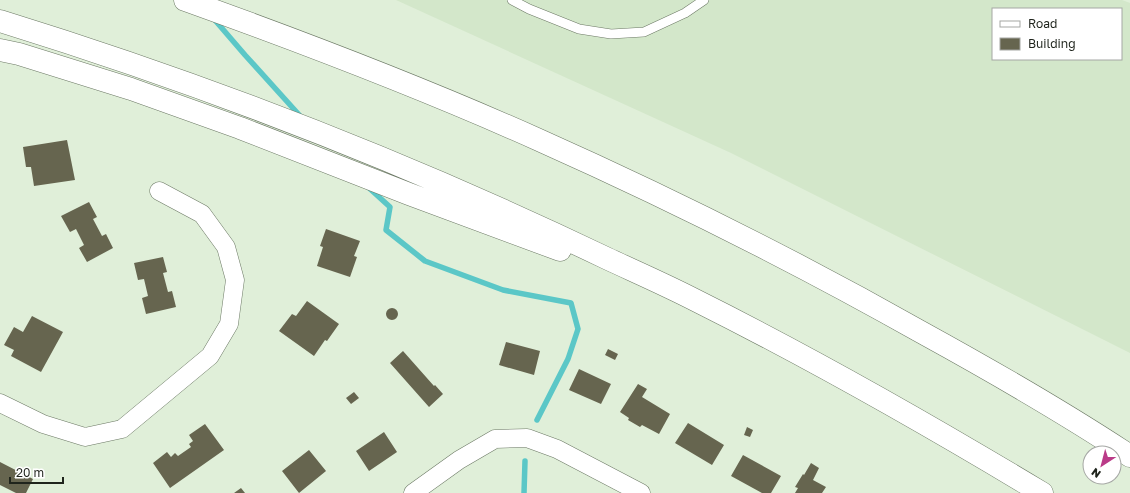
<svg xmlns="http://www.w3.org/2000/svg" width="1130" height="493" viewBox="0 0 1130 493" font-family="'Golos Text',sans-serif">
<rect width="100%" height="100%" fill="#e0efd9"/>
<path fill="#d3e7ca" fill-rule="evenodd" d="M396,0h726l8,3v350l-399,-200zM993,9h128v50h-128z"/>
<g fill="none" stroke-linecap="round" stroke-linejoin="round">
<path stroke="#5bc7c7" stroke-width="5.5" d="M214,19l31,36 56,62
M368,187l22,20 -4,23 39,31 78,29 68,13 7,26 -10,30 -31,61
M524,493l1,-32"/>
</g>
<path fill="#66654f" d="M67,140l8,40 -41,6 -3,-19h-5l-3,-20z
M89,202l8,15 -4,2 9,17 4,-2 7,14 -26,14 -8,-14 5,-3 -8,-16 -6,3 -9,-16z
M326,229l34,12 -6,15 3,1 -7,20 -33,-11 6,-19 -3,-1z
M163,257l4,15 -4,1 5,19 4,-1 4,16 -30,7 -4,-16 6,-2 -4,-17 -6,1 -4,-17z
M307,301l32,23 -12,17 -2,-1 -11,16 -35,-25 13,-17 4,2z
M386 314a6 6 0 1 1 12 0a6 6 0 1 1-12 0Z
M32,316l31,16 -22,40 -30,-16 3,-6 -10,-5 10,-18 9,5z
M506,342l34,9 -6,24 -35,-10z
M608,349l10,5 -3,6 -10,-5z
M403,351l31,35 1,-1 8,9 -14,13 -39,-44z
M579,369l32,15 -10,20 -32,-14z
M638,384l9,5 -5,8 28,17 -11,20 -17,-9 -2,2 -12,-7 1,-2 -9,-6z
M354,392l5,6 -8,6 -5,-6z
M688,423l36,22 -12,20 -37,-22z
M205,424l19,26 -54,38 -17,-25 14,-11 4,5 4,-4 3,3 13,-9 -2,-3 4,-3 -4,-6z
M747,427l6,3 -3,7 -6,-2z
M384,432l13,20 -28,19 -13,-20z
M309,450l17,21 -27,22 -17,-22z
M743,455l38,21 -10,17h-9l-31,-17z
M0,462l33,17 -7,14h-10l-16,-8z
M811,463l8,5 -6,12 13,7 -4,6h-27l3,-5 -3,-1 8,-13 1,1z
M241,488l4,5h-11z"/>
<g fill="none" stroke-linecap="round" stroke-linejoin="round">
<g stroke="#6c7965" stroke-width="10">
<path id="service" d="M512,0l17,9 50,20 32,5 33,-2 41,-19 19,-13"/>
</g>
<g stroke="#6c7965" stroke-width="19">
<path id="minor" d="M0,403l43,21 42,13 37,-8 88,-73 19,-32 6,-44 -9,-33 -24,-33 -43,-23
M413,493l46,-33 36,-21 32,-1 30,11 84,44"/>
</g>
<g stroke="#6c7965" stroke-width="23">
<path id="motorway" d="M185,0c120,43 238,88 354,140 130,58 258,122 382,192 71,39 141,79 209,124
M0,21c207,64 410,143 606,237 30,14 60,27 89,42 118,59 234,125 347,193
M0,50l19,4 112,35 109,39 169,66 151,56"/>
</g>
<use href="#service" stroke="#fff" stroke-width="9"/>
<use href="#minor" stroke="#fff" stroke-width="18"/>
<use href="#motorway" stroke="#fff" stroke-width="22"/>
</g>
<rect x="992" y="8" width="130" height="52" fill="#ffffff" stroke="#a5a7a4"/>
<rect x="1000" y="21" width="20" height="6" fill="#ffffff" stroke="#a5a7a4"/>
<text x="1028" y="28" font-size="12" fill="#1f241c">Road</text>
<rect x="1000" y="38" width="20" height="12" fill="#66654f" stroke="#a5a7a4"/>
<text x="1028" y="48" font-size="12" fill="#1f241c">Building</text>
<g transform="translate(1102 465) rotate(216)"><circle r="19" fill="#ffffff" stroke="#a5a7a4"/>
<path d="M0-3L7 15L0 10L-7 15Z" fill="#ba3b88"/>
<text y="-6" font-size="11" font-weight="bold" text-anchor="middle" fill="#1f241c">N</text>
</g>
<path d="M10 477v6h53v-6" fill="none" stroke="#1f241c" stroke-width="2"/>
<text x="16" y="477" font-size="12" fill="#1f241c" stroke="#ffffff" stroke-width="3" paint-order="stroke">20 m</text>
</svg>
